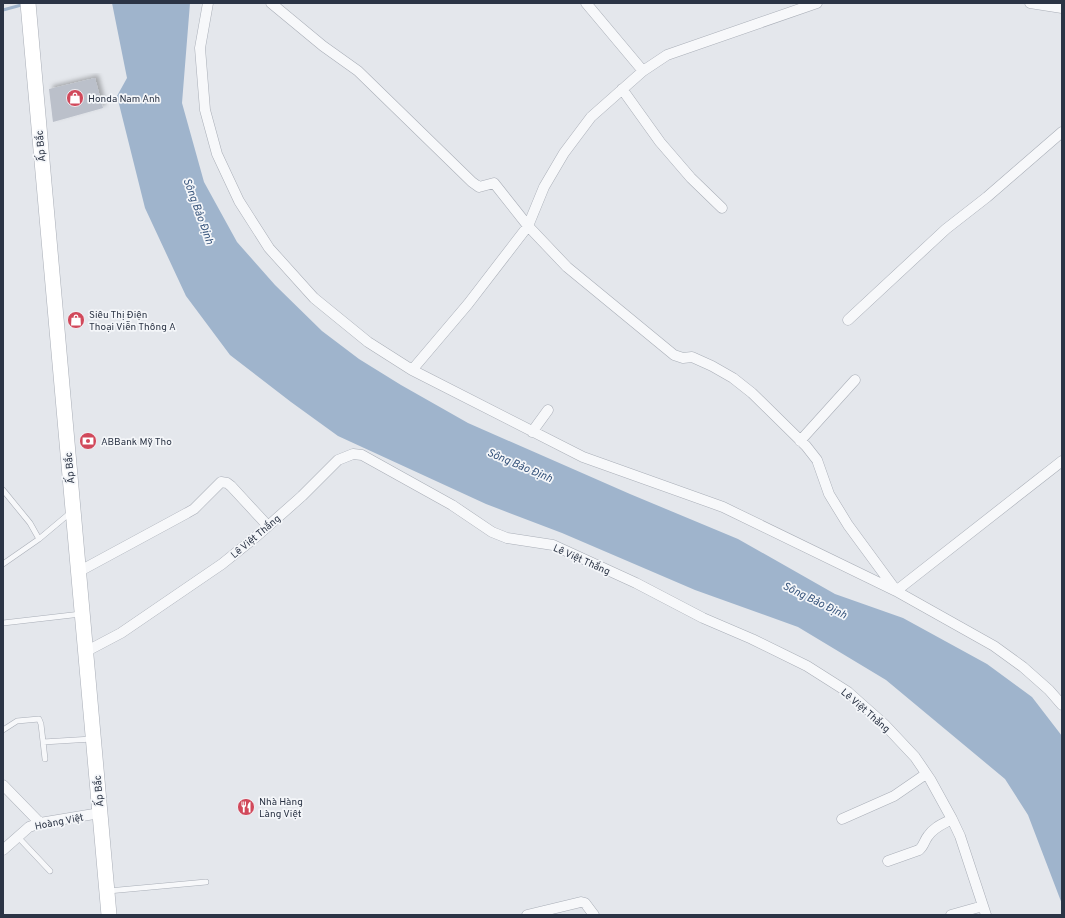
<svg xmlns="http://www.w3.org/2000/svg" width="1065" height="918" viewBox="0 0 1065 918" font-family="Overpass,sans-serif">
<defs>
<filter id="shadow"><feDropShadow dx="3.5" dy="-3.5" stdDeviation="2" flood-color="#0004"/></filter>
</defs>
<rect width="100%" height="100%" fill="#e4e7ec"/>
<path fill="#9fb4cc" d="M112,3h78l-8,100 22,79 33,60 38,43 47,46 37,28 42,26 67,38 162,71 108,45 97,55 68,24 84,46 45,33 30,39v168l-34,-89 -23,-36 -119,-99 -88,-53 -103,-37 -133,-57 -76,-29 -148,-68 -47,-34 -61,-47 -44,-59 -41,-88 -28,-112 10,-18z"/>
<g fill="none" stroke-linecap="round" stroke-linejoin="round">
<path stroke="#9fb4cc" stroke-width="3" d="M3,10l22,-6"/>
</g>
<path fill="#bbc0ca" filter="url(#shadow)" d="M95,78l8,30 -50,14 -4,-33z"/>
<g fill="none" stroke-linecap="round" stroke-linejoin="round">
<g stroke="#a9aeb7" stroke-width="6">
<path id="service" d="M3,490l27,33 9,16
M3,564l36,-25 31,-26
M3,623l78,-9
M3,730l14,-9 22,-2 2,5 4,35
M43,742l49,-3
M18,837l32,34
M108,891l98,-9"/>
</g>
<g stroke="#a9aeb7" stroke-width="11">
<path id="minor" d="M208,3l-8,45 5,62 12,44 22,47 30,47 45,50 54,44 44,28 171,87 140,50 173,84 98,55 29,21 26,23 13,15
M271,3l52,43 35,25 114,111 7,5 15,-4 34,43 39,41 107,88 9,3 9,-1 20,9 21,12 19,15 54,53 11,14 12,34 19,31 47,64
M586,3l57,68
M1030,3l32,5
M622,89l38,53 31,36 31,30
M848,320l98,-91 41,-32 75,-65
M412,370l56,-66 60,-78 16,-39 20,-34 27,-36 52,-46 24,-16 150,-52
M532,432l16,-22
M800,441l55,-61
M78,572l109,-59 7,-4 27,-27 6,1 4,3 37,40
M896,591l166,-130
M85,652l36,-19 101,-69 36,-29 44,-39 36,-36 15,-6 9,1 90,50 40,27 15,6 46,7 83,38 67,35 49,21 55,27 41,26 36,32 31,33 15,22 22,40 8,17 26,79
M3,785l37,38
M842,819l52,-23 32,-22
M3,850l26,-23 11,-4 60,-10
M888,861l31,-11c5,-4 5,-9 9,-14 6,-9 15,-12 24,-17
M527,915l54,-13 4,1 9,12
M951,915l32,-9"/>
</g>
<g stroke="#a9aeb7" stroke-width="16">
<path id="secondary" d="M28,3l81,912"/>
</g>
<use href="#service" stroke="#f7f8fa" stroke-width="5"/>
<use href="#minor" stroke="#f7f8fa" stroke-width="10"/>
<use href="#secondary" stroke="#fff" stroke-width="15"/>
</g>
<defs>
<g id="shop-disc" transform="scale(0.9)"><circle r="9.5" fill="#d1495b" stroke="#f4f6f9"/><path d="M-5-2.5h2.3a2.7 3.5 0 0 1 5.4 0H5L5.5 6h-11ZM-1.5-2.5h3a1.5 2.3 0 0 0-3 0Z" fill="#fff"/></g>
<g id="bank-disc" transform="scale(0.9)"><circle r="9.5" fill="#d1495b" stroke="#f4f6f9"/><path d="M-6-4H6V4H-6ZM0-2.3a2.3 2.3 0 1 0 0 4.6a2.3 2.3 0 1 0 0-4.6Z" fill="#fff"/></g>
<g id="restaurant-disc" transform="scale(0.9)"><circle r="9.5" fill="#d1495b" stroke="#f4f6f9"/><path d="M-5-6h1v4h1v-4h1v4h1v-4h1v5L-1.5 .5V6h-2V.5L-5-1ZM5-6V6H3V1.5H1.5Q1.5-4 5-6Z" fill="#fff"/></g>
</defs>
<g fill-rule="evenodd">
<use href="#shop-disc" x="75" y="98"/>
<use href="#shop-disc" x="76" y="320"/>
<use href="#bank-disc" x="88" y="441"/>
<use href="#restaurant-disc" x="246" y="807"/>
</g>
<g text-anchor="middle" stroke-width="3.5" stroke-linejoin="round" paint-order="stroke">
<g font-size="10" fill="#2b3445" stroke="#f4f6f9" text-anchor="start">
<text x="88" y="102">Honda Nam Anh</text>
<text x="89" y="318">Siêu Thị Điện<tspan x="89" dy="12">Thoại Viễn Thông A</tspan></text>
<text x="101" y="445">ABBank Mỹ Tho</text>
<text x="259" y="805">Nhà Hàng<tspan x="259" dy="12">Làng Việt</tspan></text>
</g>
<g font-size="10" fill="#2b3445" stroke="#f4f6f9">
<text transform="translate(40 146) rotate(-95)" y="4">Ấp Bắc</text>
<text transform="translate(69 468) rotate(-95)" y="4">Ấp Bắc</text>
<text transform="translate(255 536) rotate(-40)" y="4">Lê Việt Thắng</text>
<text transform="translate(582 559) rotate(24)" y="4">Lê Việt Thắng</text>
<text transform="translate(866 710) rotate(41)" y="4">Lê Việt Thắng</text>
<text transform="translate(98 791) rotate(-95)" y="4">Ấp Bắc</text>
<text transform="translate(59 821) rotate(-11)" y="4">Hoàng Việt</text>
</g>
<g font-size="11" font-style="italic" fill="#34527a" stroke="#f4f6f9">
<text transform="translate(199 211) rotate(70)" y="4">Sông Bảo Định</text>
<text transform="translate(520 465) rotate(23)" y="4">Sông Bảo Định</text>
<text transform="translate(815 600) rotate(26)" y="4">Sông Bảo Định</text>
</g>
</g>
<rect width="1065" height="918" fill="none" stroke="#2b3445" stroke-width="8"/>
</svg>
